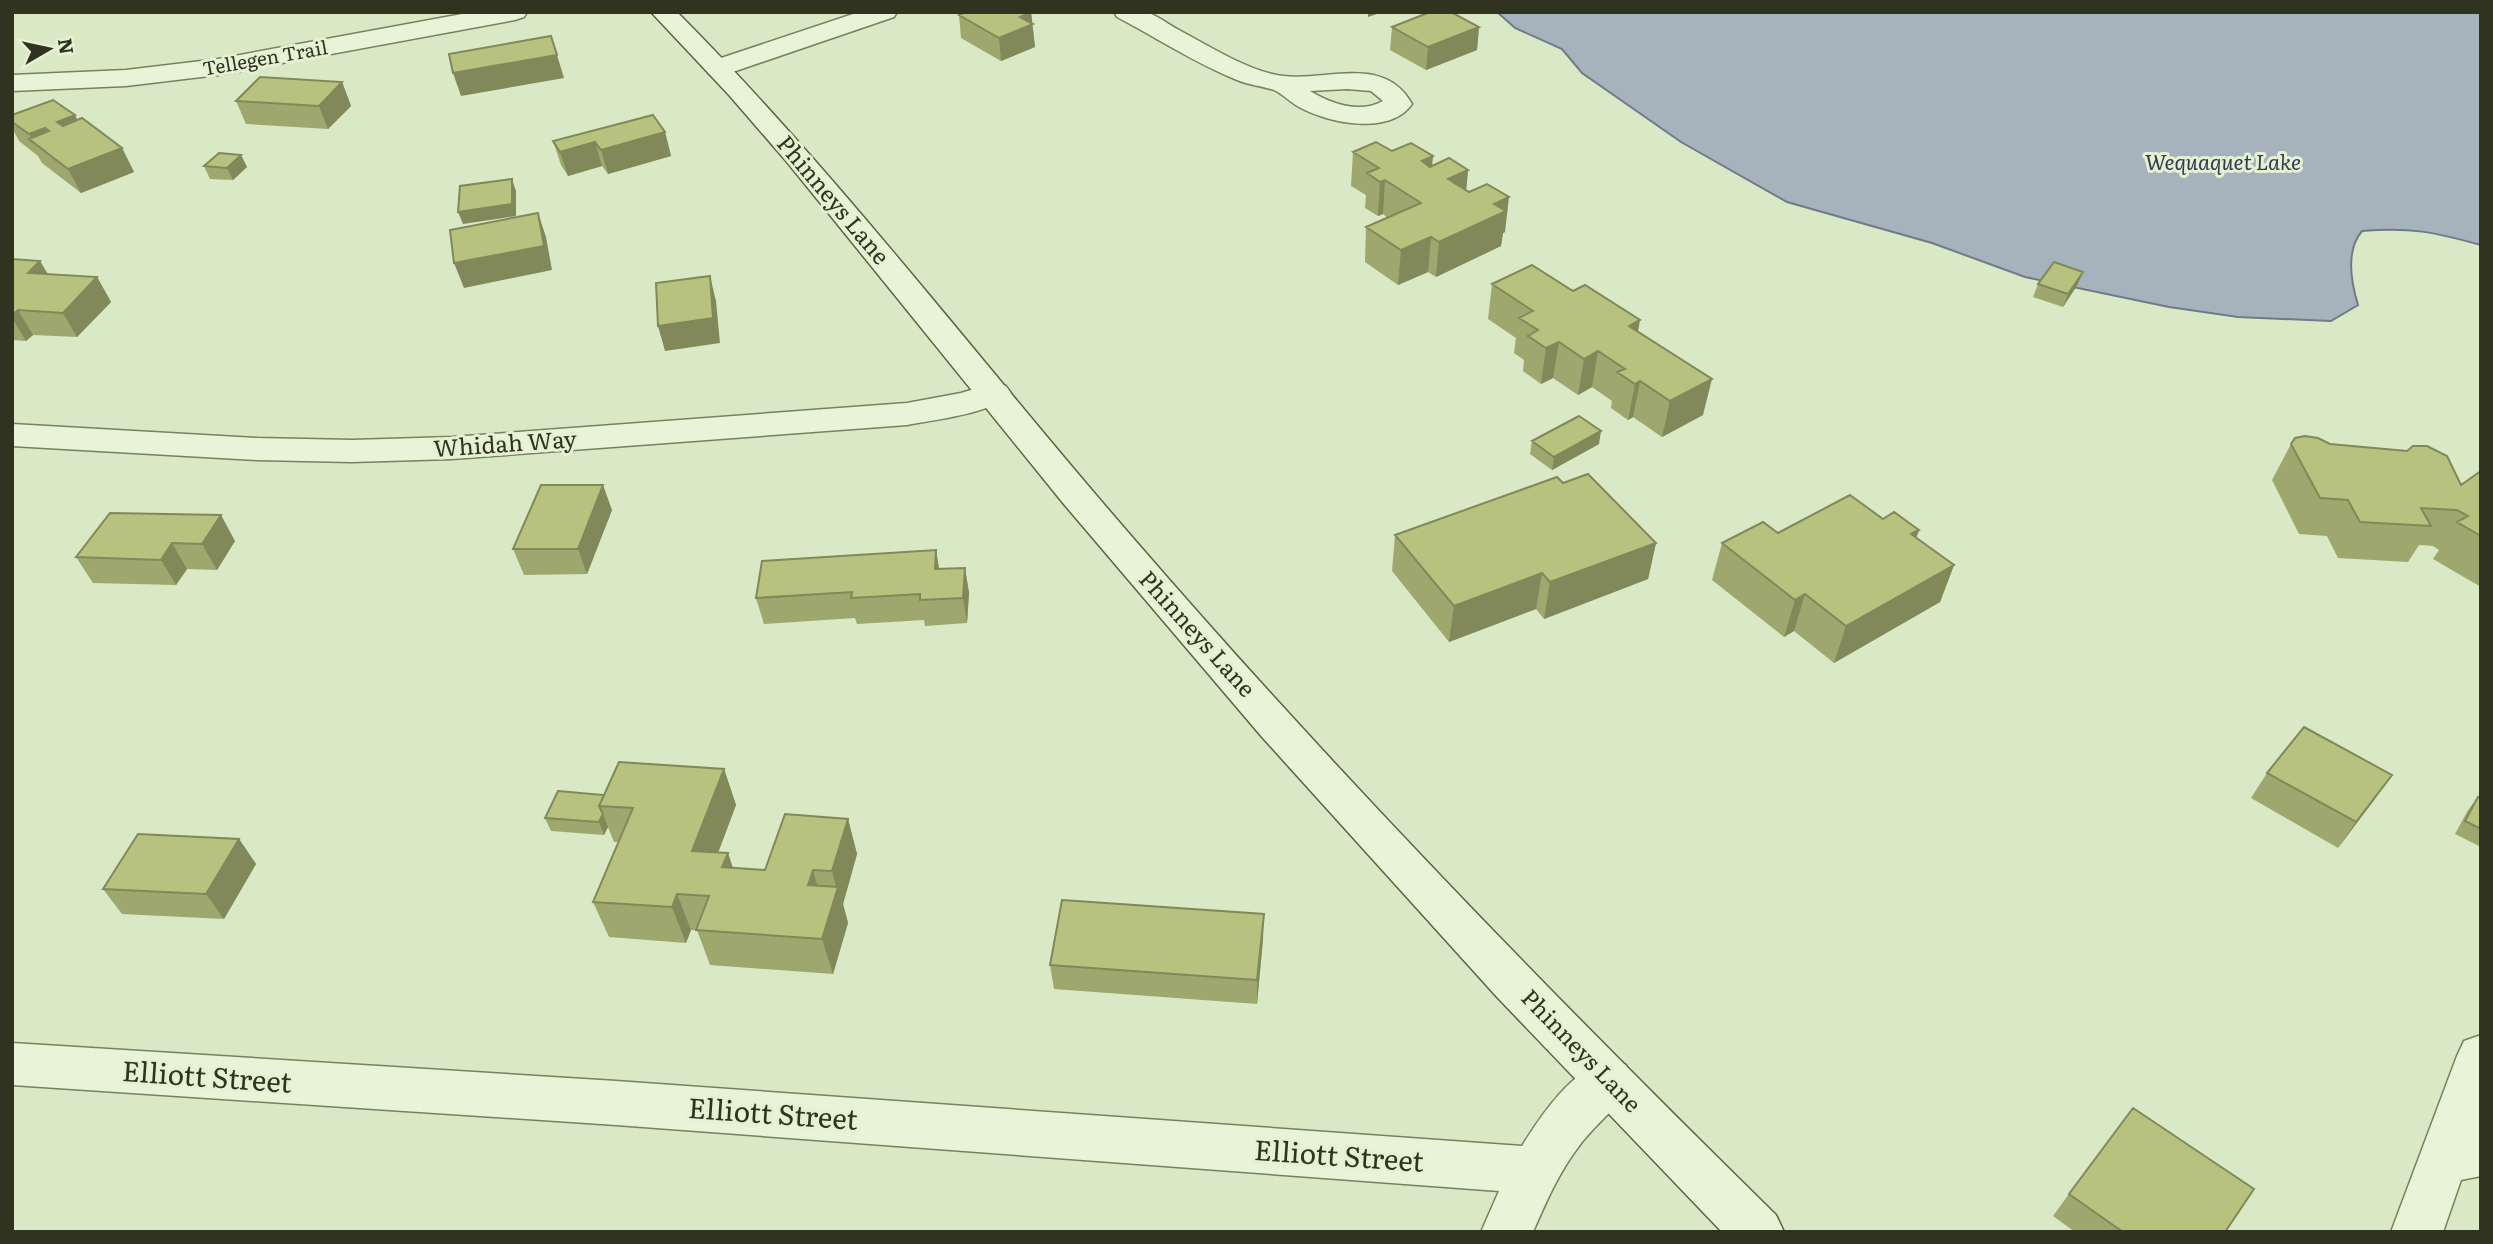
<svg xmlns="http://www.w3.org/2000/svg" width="2493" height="1244" viewBox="0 0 2493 1244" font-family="Literata,serif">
<rect width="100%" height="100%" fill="#d9e8c5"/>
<path fill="#a6b2bc" stroke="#6e7c89" stroke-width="2" d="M1497,12h984v233c-47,-13 -70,-18 -119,-14 -17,20 -11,51 -4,74l-27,16 -93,-4 -69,-10 -144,-30 -93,-34 -145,-41 -106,-60 -99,-69 -20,-24 -47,-21z"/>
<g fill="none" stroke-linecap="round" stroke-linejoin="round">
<g stroke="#77815d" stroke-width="3">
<path id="street" d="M473,12h54l-3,5 -9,3 -297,55 -92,11 -114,5v-16l114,-5 92,-11z
M859,12h38l-3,5 -167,57 -9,2 -9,-2 -4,-6 4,-6z
M1114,12c9,0 23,-2 32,0 11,3 23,13 33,18 30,16 61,36 93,44 47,12 110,-24 140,30 -22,32 -83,19 -111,4 -10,-5 -18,-14 -27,-18 -12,-4 -25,-5 -37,-10 -42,-17 -80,-42 -120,-63zM1347,89l24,2 12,10c-24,13 -51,3 -73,-10z
M994,383l12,3 5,7c-14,20 -79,27 -104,32l-455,34 -100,3 -95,-2 -245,-14v-22l245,14 95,2 100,-3 455,-34 54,-10z
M2481,1035v141l-20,4 -18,52h-52l66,-176 7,-15z
M12,1043l604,38 906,65c21,-34 49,-74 87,-88l17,7 7,15c-12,26 -37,43 -54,66 -20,26 -33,56 -46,86h-52l18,-41 -883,-66 -604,-40z"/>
</g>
<g stroke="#5b6340" stroke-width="3">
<path id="secondary" d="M651,12h26c164,165 304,351 456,526 204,236 421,459 643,677l8,17h-62l-225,-235 -235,-260 -199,-234 -276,-341 -58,-67z"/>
</g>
<use href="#street" fill="#e7f4d7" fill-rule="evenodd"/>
<use href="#secondary" fill="#e7f4d7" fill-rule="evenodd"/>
</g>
<path fill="#9ea76d" d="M1031,12l4,35 -34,14 -40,-23 -2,-23z
M1392,27h87l-2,23 -51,20 -36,-20z
M342,82l9,24 -23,23 -82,-5 -10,-23z
M12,115l65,5 45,28 12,24 -53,21 -39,-30 -4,-7 -19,-15 -7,-13z
M665,132l6,24 -63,18 -6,-8 -34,10 -7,-11 -8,-24z
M1392,151l40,15 36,4 -2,20 39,42 -2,1 -2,13 -65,31 -8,-5 -30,13 -33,-23 1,-35 22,-9 -5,-4 -5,2 -13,-8 1,-13 -15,-9 2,-34z
M241,155l6,12 -14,13 -23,-1 -6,-13z
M12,259l28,2 8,13 49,3 14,25 -34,35 -44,-2 -7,6 -14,-1z
M1492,284l146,48 65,83 -41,22 -29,-20 -5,3 -17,-12 1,-7 -20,-14 -14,8 -25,-17 -12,6 -18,-13 1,-11 -10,-7 2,-15 -28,-19z
M2038,284h40l-15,23 -30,-10z
M1532,441l67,3 -47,26 -22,-16z
M2291,444h39l131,41 20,-14v116l-48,-28 6,-9 -6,-4 -14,-1 -11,17 -70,-4 -11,-22 -28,-2 -27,-54z
M1563,483l93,60 -8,36 -104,40 -8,-10 -87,33 -57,-71 3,-36z
M612,510l-25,64 -63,1 -11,-26z
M110,513l125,28 -18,29 -30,-1 -11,16 -83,-2 -17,-26z
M1883,519l36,11 -3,8 38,27 -14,37 -106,61 -40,-32 -10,6 -72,-57 10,-37 56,-10z
M936,550l3,19 26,-1 4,25 -2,30 -42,3 -1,-6 -67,4 -2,-6 -91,6 -8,-26z
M724,769l12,36 -18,48h10l4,15 33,2 83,-51 9,35 -14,50 5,19 -15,51 -123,-9 -13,-35h-6l-5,13 -77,-6 -16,-35 26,-60h-5l-6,-15 -4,8 -53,-4 -6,-13 59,-23z
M2267,773l107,27 -36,48 -87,-50z
M2478,797l3,1v49l-26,-13 13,-24z
M239,839l17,25 -32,55 -102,-5 -19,-25z
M1263,939l-6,65 -203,-15 -4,-24z
M2069,1194l156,38h-150l-22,-16z"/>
<path fill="#818859" d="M1031,12l4,35 -34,14 -2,-23 21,-21z
M1368,12h15l-15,5z
M1479,27l-2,23 -51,20 2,-23z
M557,55l7,23 -103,18 -8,-23z
M342,82l9,24 -23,23 -9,-23z
M75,115l12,24 -17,6 -13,-23z
M45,128l13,24 -25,-10 -4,-8z
M665,132l6,24 -63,18 -7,-24z
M595,142l7,24 -34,10 -8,-24z
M122,148l12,24 -53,21 -13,-24z
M241,155l6,12 -14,13 -6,-12z
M1433,156l-3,35 -8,-30z
M1468,170l-3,34 -17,-25z
M512,179l4,12v25l-53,8 -5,-12z
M1385,180l-2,34 -5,2 2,-34z
M1509,197l-4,35 -2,1 -2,13 -65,31 3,-35 55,-38z
M538,213l8,24 6,33 -88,18 -10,-25z
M1431,237l-3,35 -30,13 3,-35z
M40,261l14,25 -26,-13z
M2083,272l-5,12 -15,23 5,-13z
M710,276l6,25 4,42 -55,8 -7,-25z
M97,277l14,25 -34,35 -14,-24z
M18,310l15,25 -7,6 -14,-23v-3z
M1640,320l-6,35 -5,-29z
M1559,342l-6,36 -12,6 5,-36z
M1598,351l-6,36 -14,8 6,-36z
M1712,379l-9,36 -41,22 8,-36z
M1640,381l-7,36 -5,3 7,-36z
M1601,431l-2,13 -47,26 2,-13z
M603,485l9,25 -25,64 -9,-25z
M221,515l14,26 -18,29 -15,-26z
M1919,530l-13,36 5,-32z
M172,543l15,26 -11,16 -15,-25z
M1656,543l-8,36 -104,40 6,-37z
M936,550l4,25 -5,-6z
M1954,565l-14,37 -106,61 12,-37z
M965,568l4,25 -2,30 -4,-25z
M1542,573l-6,36 -87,33 5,-36z
M1805,594l-11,37 -10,6 11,-37z
M724,769l12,36 -31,82 -13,-36z
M2392,775l-18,25 -36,48 18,-26z
M603,814l5,13 -4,8 -5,-13z
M848,819l9,35 -14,50 5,19 -15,51 -11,-35 15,-49 -5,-19z
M239,839l17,25 -32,55 -18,-25z
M728,853l12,36 -18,-22z
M813,870l10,36 -15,-21z
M677,894l14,36 -5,13 -14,-36z
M1264,914l-1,25 -6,65v-24z"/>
<path fill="#b8c27f" stroke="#818859" stroke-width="2" d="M965,12h66l-11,5 13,7 -34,14 -40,-23z
M1430,12h21l28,15 -51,20 -36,-20z
M551,36l6,19 -104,18 -4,-19z
M260,77l82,5 -23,24 -83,-5z
M53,100l22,15 -18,7 6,4 19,-8 40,30 -54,21 -39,-30 20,-8 -4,-3 -16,6 -17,-12v-7z
M653,115l12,17 -64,18 -6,-8 -35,10 -7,-11z
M1376,142l16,9 19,-8 22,13 -11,5 8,6 19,-9 19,12 -20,9 21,13 18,-8 22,13 -15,7 12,7 -67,31 -8,-5 -30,13 -35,-23 55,-24 -36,-23 -5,2 -13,-9 12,-5 -26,-16z
M219,153l22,2 -14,13 -23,-2z
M512,179v25l-54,8 2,-26z
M538,213l6,33 -90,17 -4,-33z
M12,259l28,2 -12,12 69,4 -34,36 -45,-3 -6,5z
M2054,262l29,10 -15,22 -30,-10z
M1532,265l41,26 12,-6 55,35 -11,6 83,53 -42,22 -30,-20 -5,3 -18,-12 8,-3 -27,-18 -14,8 -25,-17 -13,6 -18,-12 10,-6 -19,-12 14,-7 -41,-27z
M710,276l3,42 -55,8 -2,-43z
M1579,416l22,15 -47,26 -22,-16z
M2305,436l13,2 12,6 77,7 6,-5h14l20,10 14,29 20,-14v65l-24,-14 11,-6 -11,-6 -36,-2 10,18 -71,-4 -12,-22 -28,-2 -29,-54 4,-6z
M1588,474l68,69 -106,39 -8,-9 -88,33 -59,-71 162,-58 6,6z
M541,485h62l-25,64h-65z
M1850,495l33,24 11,-7 25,18 -8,4 43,31 -108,61 -41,-32 -10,6 -73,-57 41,-21 15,11z
M110,513l111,2 -19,29 -30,-1 -11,17 -85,-3z
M936,550l-1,19 30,-1 -2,30 -43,2v-6l-69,4 1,-6 -96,6 6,-37z
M2304,727l88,48 -36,47 -89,-49z
M619,762l105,7 -32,82 36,2 -6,14 43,3 20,-56 63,5 -16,52 -19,-1 -5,15 30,2 -16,52 -126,-9 13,-34 -32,-2 -5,13 -79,-5 40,-94 -34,-2z
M558,791l46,4 -5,11 4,8 -4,8 -54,-4z
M2478,797l3,1v31l-16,-8z
M138,834l101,5 -33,55 -103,-5z
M1062,900l202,14 -7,66 -207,-15z
M2133,1108l121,81 -29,43h-102l-54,-38z"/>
<g text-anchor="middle" stroke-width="6" stroke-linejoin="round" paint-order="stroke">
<g font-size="19" fill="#2f331f" stroke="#e4f1d3">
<text transform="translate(265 58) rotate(-10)" y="7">Tellegen Trail</text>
</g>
<g font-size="21" font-style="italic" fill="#303b51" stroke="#e4f1d3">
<text x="2223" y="170">Wequaquet Lake</text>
</g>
<g font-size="23" fill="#2f331f" stroke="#e4f1d3">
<text transform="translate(833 200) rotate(50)" y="8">Phinneys Lane</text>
<text transform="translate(505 444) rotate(-4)" y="8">Whidah Way</text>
<text transform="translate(1197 634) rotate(48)" y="8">Phinneys Lane</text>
<text transform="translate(1581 1051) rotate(46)" y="8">Phinneys Lane</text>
</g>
<g font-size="28" fill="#2f331f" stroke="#e4f1d3">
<text transform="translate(207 1077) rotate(4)" y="10">Elliott Street</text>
<text transform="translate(773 1114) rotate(4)" y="10">Elliott Street</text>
<text transform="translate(1339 1156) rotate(4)" y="10">Elliott Street</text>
</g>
</g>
<rect width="2493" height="1244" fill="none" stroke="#2f331f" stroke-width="28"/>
<g transform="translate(49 49) rotate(81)" stroke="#e4f1d3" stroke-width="5" paint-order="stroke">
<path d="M0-5L12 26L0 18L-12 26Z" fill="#2f331f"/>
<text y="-10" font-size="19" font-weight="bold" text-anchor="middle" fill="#2f331f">N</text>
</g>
</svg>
